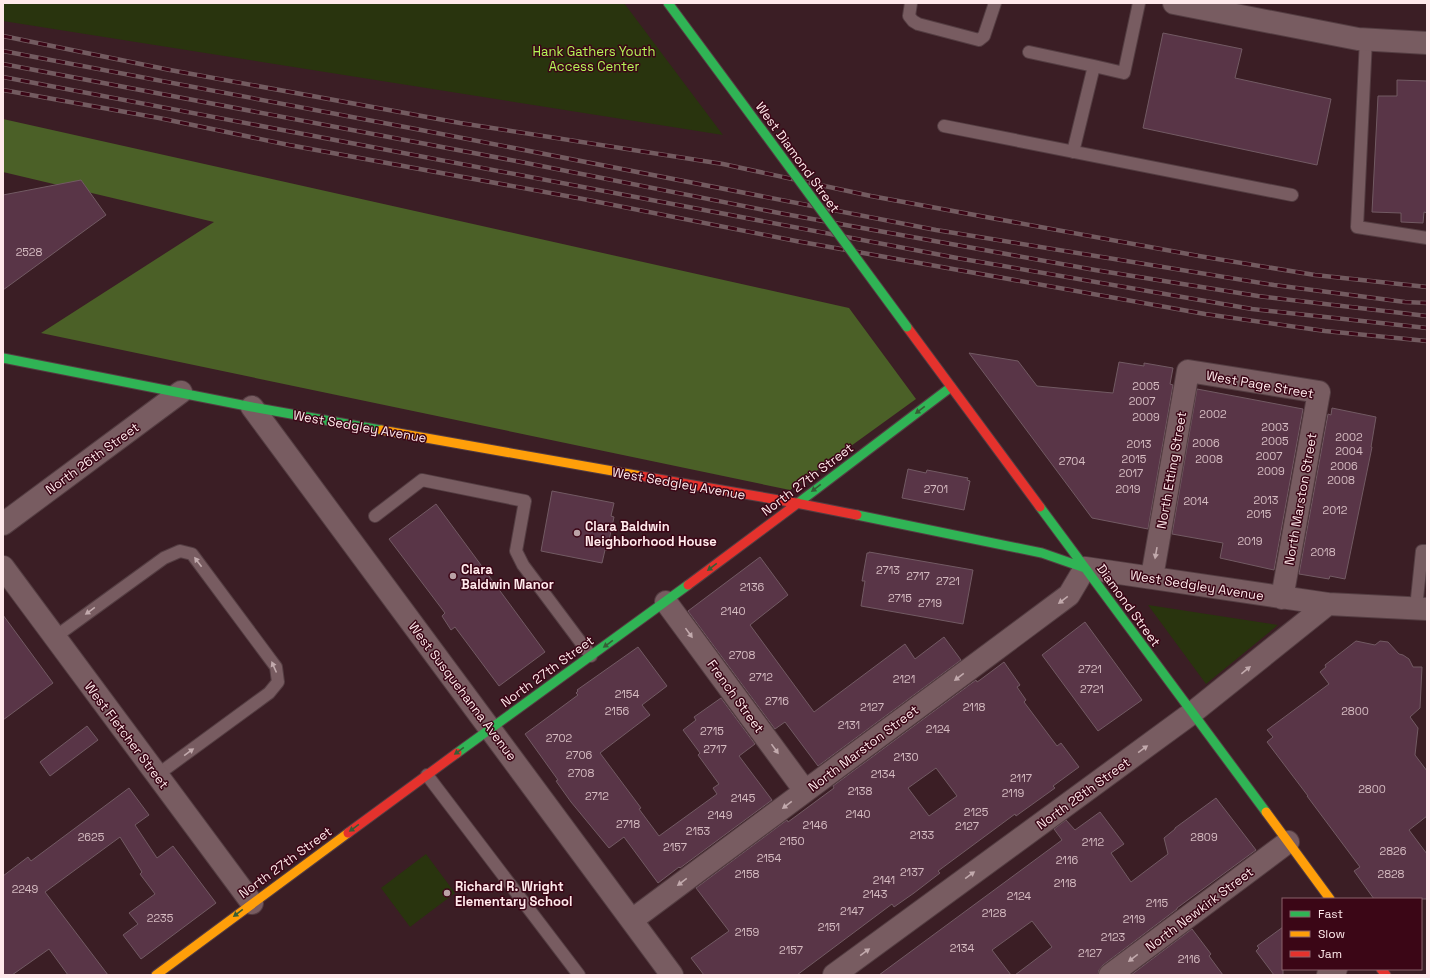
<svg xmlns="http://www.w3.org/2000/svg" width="1430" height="978" viewBox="0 0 1430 978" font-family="'Space Grotesk',sans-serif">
<rect width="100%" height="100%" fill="#3b1e25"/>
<path fill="#29340e" d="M3,3h621l99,132 -720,-114z
M1148,605l130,20 -72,59z
M426,854l29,39 -45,34 -29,-39z"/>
<path fill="#4b6027" d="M3,119l846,189 67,91 -126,91 -749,-157 173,-111 -211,-50z"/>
<path fill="#593547" stroke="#725a63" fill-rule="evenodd" d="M1163,33l79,16 -7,29 96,21 -14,66 -174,-37z
M1397,80l30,1v132l-3,-1 -1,11 -22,-1v-9l-29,-1 6,-116h19z
M81,180l25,35 -103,75v-95z
M969,353l49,8 19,25 76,7 6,-31 25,4v-3l29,5 -3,16 3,1 -25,144 -56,-11z
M1197,389l106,20 -29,161 -54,-12 3,-15 -51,-9z
M1332,408l44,9 -5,30h1l-27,132 -15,-3 -1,3 -30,-5 29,-160 3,1z
M908,469l18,4 1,-3 41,8 -1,2 3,1 -6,29 -62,-12z
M552,491l62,12 -3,13 3,1 -7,33h-2l-3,13 -61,-12z
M436,504l109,148 -46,34 -44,-59 -4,3 -9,-14 3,-3 -56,-74z
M869,552l104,18 -10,54 -102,-18 4,-25h-3l5,-28h2z
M760,557l28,38 -38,30 64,87 91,-68 10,15 29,-22 17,23 -143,106 -33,-44 -10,7 -87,-118z
M3,615l50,68 -50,37z
M1085,622l57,78 -44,31 -56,-76z
M1356,641l19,4 5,-4 8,1 11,12 4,1 6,4 4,8h9l-2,41 -10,9 8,11 -3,27 12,16v45l-18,14 18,24v45h-53l-20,-28 6,-4 -53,-71h1l-41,-54 6,-5 -6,-7 62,-46 -9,-12 6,-5 -1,-2z
M638,647l29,39 -25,19 8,10 -50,38 41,55 -2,1 20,27 58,-42 -4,-6 6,-4 -21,-29 2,-2 -17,-23 13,-10 -2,-3 27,-19 34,46 -16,12 33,44 -92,68 -1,-1 -21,16 -34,-46 -15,11 -38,-46 -15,-21 2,-1 -33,-46 53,-39 -2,-2 2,-2 -1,-1z
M1004,662l16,23 -3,2 9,13 -2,2 33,44 4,-3 18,24 -26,19 2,2 -39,28 -1,-2 -77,57 2,2 -26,20 -20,14 -2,-3 -95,71h-93l-13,-17 38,-27 -33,-43 91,-68 1,2 46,-34 -1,-2 143,-106 1,2 3,-2zM936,768l21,28 -28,20 -21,-28z
M87,726l11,14 -48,36 -10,-14z
M129,788l20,27 -14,10 22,33 16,-12 43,57 -75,56 -18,-24 15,-11 -9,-11 26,-19 -15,-20 2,-2 -22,-35 -75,55 63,83h-40l-19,-26 -37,26h-9v-99l25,-19 3,4z
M1216,798l40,52 -79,58v1l-74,56 -4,5 -1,5h-83l37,-28 -20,-26 -40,29 19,25h-132l183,-135 -8,-11 12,-9 9,10 25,-18 24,32 -13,9 20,29 37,-28 -4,-16 11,-9v-1z
M1283,927v48h-9l-18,-24 3,-3 -2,-2z
M1192,929l19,25 -2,2 14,19h-92z"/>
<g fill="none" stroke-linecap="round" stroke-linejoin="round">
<g stroke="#543d42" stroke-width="14">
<path id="lane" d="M911,3l-2,13 4,5 5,3 61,16 5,-4 11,-33
M1366,39l-9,188 70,11
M1029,52l65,14 -21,86
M1094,66l30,7 15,-70
M944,126l348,69
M375,516l47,-36 103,21 -9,50 7,14 68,91
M1416,608l6,-57h5
M55,637l109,-79 16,-7 12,3 84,113 2,15 -9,11 -112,82
M427,775l152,200"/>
</g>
<g stroke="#543d42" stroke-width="24">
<path id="street" d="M1174,3l184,36 69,4
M252,407l420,568
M3,524l178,-132
M3,567l249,336
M1152,577l36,-206 131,21 -37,206
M666,602l139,189
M632,920l437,-325 16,-27 243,36 99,5
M834,975l358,-262 136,-109
M1110,975l178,-133
M1328,975l8,-6"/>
</g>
<g stroke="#543d42" stroke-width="11">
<path id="fast" d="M668,3l94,127
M3,358l249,49 129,23
M798,503l153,-116
M1040,507l226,305
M857,515l185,38 43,15
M457,753l231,-168"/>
</g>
<g stroke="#543d42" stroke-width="11">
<path id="slow" d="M381,430l260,46
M1266,812l64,87
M156,975l192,-142"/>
</g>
<g stroke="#543d42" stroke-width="11">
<path id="jam" d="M907,327l133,180
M641,476l155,27 61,12
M688,585l110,-82
M348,833l109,-80
M1381,969l5,6"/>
</g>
<use href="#lane" stroke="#785c61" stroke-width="12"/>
<use href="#street" stroke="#785c61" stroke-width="22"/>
<use href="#fast" stroke="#30b455" stroke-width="9"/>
<use href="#slow" stroke="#ff9f0a" stroke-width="9"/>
<use href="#jam" stroke="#e5322d" stroke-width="9"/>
<g stroke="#735b60" stroke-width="4.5">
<path id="rail" d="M3,36l167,34 290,53 263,41 148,32 328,60 116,19 112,12
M3,51l418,79 515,100 338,55 131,17 22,1
M3,64l513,97 263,52 316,57 163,26 169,20
M3,77l954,181 295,51 175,19
M3,90l156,28 130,27 294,54 213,42 409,73 120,17 102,10"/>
</g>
<use href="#rail" stroke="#3b0616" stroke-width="3" stroke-dasharray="9" stroke-linecap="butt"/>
<g stroke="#543d42" stroke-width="11" stroke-linecap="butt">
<path id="fast-bridge" d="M762,130l145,197"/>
</g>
<use href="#fast-bridge" stroke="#30b455" stroke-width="9"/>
</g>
<defs><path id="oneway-solid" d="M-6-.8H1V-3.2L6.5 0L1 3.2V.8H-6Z"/></defs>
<g fill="#365d36">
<use href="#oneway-solid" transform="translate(920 410) rotate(143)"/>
<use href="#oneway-solid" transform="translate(816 488) rotate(143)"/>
<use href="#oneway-solid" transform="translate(712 567) rotate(143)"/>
<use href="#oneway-solid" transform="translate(608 644) rotate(144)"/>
<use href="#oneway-solid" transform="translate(459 751) rotate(144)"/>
<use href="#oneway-solid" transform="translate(354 828) rotate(144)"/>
<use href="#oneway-solid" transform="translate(238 913) rotate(143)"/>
</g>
<g fill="#c2aaad">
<use href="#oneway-solid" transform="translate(1156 553) rotate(100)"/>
<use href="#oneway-solid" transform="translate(198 562) rotate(-127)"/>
<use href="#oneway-solid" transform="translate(1063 600) rotate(143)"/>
<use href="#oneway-solid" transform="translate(90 611) rotate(144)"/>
<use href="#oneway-solid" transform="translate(689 633) rotate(54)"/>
<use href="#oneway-solid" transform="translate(274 667) rotate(-114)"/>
<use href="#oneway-solid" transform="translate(1246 670) rotate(-39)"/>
<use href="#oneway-solid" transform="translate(959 677) rotate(143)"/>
<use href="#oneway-solid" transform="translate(775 749) rotate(54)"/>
<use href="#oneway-solid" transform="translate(1143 749) rotate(-36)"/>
<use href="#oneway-solid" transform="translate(189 752) rotate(-36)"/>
<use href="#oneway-solid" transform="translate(787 805) rotate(143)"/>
<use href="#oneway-solid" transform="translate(970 875) rotate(-36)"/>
<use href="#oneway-solid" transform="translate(682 882) rotate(143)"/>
<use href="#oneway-solid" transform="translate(865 952) rotate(-36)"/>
<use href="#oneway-solid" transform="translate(1133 958) rotate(143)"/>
</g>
<g fill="#baa2a6" stroke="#3b0616" stroke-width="1.5">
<circle cx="577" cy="533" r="4"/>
<circle cx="453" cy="576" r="4"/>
<circle cx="447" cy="893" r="4"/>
</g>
<g text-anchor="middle" stroke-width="3" stroke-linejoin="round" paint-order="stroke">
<g font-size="11" fill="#d6bcc2">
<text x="29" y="256">2528</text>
<text x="1146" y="390">2005</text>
<text x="1142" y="405">2007</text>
<text x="1213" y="418">2002</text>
<text x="1146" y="421">2009</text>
<text x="1275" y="431">2003</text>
<text x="1349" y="441">2002</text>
<text x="1275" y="445">2005</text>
<text x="1206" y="447">2006</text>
<text x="1139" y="448">2013</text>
<text x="1349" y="455">2004</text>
<text x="1269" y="460">2007</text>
<text x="1134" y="463">2015</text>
<text x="1209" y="463">2008</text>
<text x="1072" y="465">2704</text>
<text x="1344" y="470">2006</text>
<text x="1271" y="475">2009</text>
<text x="1131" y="477">2017</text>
<text x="1341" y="484">2008</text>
<text x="936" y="493">2701</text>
<text x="1128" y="493">2019</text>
<text x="1266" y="504">2013</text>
<text x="1196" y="505">2014</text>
<text x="1335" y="514">2012</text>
<text x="1259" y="518">2015</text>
<text x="1250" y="545">2019</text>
<text x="1323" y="556">2018</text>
<text x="888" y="574">2713</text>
<text x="918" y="580">2717</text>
<text x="948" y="585">2721</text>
<text x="752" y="591">2136</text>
<text x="900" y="602">2715</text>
<text x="930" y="607">2719</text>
<text x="733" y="615">2140</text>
<text x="742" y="659">2708</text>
<text x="1090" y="673">2721</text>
<text x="761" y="681">2712</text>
<text x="904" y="683">2121</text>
<text x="1092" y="693">2721</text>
<text x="627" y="698">2154</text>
<text x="777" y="705">2716</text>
<text x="872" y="711">2127</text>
<text x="974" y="711">2118</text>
<text x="617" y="715">2156</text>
<text x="1355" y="715">2800</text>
<text x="849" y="729">2131</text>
<text x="938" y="733">2124</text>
<text x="712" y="735">2715</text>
<text x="559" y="742">2702</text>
<text x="715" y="753">2717</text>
<text x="579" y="759">2706</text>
<text x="906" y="761">2130</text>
<text x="581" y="777">2708</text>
<text x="883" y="778">2134</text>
<text x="1021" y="782">2117</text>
<text x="1372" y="793">2800</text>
<text x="860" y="795">2138</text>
<text x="1013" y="797">2119</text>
<text x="597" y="800">2712</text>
<text x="743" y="802">2145</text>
<text x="976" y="816">2125</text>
<text x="858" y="818">2140</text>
<text x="720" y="819">2149</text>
<text x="628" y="828">2718</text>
<text x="815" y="829">2146</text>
<text x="967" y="830">2127</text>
<text x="698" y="835">2153</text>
<text x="922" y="839">2133</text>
<text x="91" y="841">2625</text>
<text x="1204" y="841">2809</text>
<text x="792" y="845">2150</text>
<text x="1093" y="846">2112</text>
<text x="675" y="851">2157</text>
<text x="1393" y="855">2826</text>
<text x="769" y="862">2154</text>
<text x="1067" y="864">2116</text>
<text x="912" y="876">2137</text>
<text x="747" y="878">2158</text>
<text x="1391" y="878">2828</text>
<text x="884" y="884">2141</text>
<text x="1065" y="887">2118</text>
<text x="25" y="893">2249</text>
<text x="875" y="898">2143</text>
<text x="1019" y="900">2124</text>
<text x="1157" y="907">2115</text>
<text x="852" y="915">2147</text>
<text x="994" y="917">2128</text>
<text x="160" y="922">2235</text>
<text x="1134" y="923">2119</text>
<text x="829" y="931">2151</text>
<text x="747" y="936">2159</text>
<text x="1113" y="941">2123</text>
<text x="962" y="952">2134</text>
<text x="791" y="954">2157</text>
<text x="1090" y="957">2127</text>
<text x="1189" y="963">2116</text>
</g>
<g font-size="13" fill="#b4f657" stroke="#3b0616">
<text x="594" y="56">Hank Gathers Youth<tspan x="594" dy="15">Access Center</tspan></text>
</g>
<g font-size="13" fill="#ffe9eb" stroke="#3b0616">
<text transform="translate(798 157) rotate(54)" y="5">West Diamond Street</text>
<text transform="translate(1260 384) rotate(10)" y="5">West Page Street</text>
<text transform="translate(360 426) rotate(10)" y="5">West Sedgley Avenue</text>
<text transform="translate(92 458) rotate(-36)" y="5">North 26th Street</text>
<text transform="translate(1171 470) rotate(-80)" y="5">North Etting Street</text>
<text transform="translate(807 479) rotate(-37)" y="5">North 27th Street</text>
<text transform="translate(679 483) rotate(10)" y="5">West Sedgley Avenue</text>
<text transform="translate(1300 499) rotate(-80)" y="5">North Marston Street</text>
<text transform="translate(1197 585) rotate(9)" y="5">West Sedgley Avenue</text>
<text transform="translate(1129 605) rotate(54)" y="5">Diamond Street</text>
<text transform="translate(547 671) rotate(-36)" y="5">North 27th Street</text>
<text transform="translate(463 691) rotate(53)" y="5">West Susquehanna Avenue</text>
<text transform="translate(736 696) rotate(54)" y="5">French Street</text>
<text transform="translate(127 735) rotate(53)" y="5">West Fletcher Street</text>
<text transform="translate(863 748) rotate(-37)" y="5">North Marston Street</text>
<text transform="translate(1083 793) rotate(-36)" y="5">North 28th Street</text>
<text transform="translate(285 862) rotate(-36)" y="5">North 27th Street</text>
<text transform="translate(1199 909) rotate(-37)" y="5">North Newkirk Street</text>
</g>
<g font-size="13" font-weight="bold" fill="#ffe9eb" stroke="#3b0616" text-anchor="start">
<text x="585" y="531">Clara Baldwin<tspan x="585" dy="15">Neighborhood House</tspan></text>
<text x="461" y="574">Clara<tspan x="461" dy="15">Baldwin Manor</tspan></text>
<text x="455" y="891">Richard R. Wright<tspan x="455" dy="15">Elementary School</tspan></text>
</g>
</g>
<rect width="1430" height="978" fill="none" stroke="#ffe9eb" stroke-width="8"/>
<rect x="1282" y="898" width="140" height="72" fill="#3b0616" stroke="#89616b"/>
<rect x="1290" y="911" width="20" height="6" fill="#30b455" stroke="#89616b"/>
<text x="1318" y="918" font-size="12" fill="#ffe9eb">Fast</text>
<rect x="1290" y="931" width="20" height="6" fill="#ff9f0a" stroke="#89616b"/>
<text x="1318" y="938" font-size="12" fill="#ffe9eb">Slow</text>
<rect x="1290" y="951" width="20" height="6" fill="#e5322d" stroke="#89616b"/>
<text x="1318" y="958" font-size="12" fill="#ffe9eb">Jam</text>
</svg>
